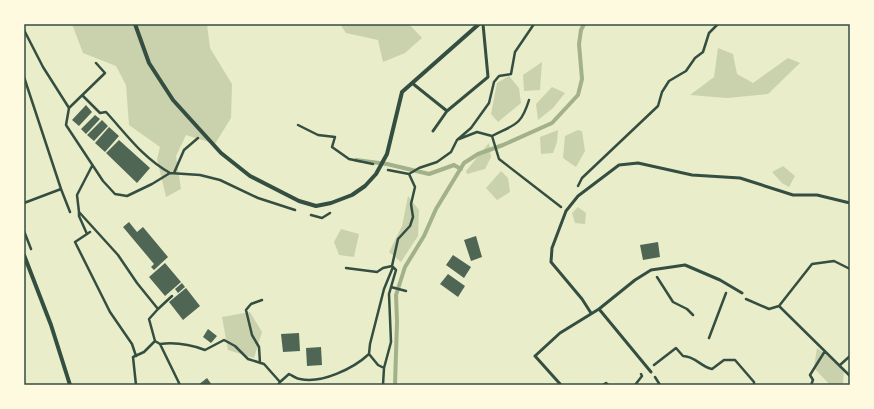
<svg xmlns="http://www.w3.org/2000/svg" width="874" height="409" viewBox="0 0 874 409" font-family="'Alegreya Sans',sans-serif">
<rect width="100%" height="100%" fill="#e9edc9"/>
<path fill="#cad2ad" d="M72,24h135l3,24 22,36 -1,34 -16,26 -29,-9 -10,21 5,33 -15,8 -9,-38 3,-12 -31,-22 -3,-40 -10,-19 -33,-13z
M340,24h69l13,14 -17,15 -22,9 -5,-22 -32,-7z
M718,48l15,6 4,20 16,9 35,-25 12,5 -32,31 -41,4 -37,-3 24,-18z
M542,62l-2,28 -16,1 -1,-16z
M509,76l10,12 2,15 -23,19 -7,-8 6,-31z
M552,87l13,6 -12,15 -15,12 -2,-16z
M558,130l-1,12 -4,11 -12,1 -1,-17z
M578,130l4,1 3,20 -9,16 -13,-9 2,-22z
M489,143l2,14 -6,12 -18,5 -1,-3z
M783,166l12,10 -6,11 -7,-4 -10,-11z
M501,171l7,7 2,14 -13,8 -11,-12z
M408,196l11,14 -1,26 -17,26 -12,-10 13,-26z
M578,207l8,6 -1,11 -10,-1 -3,-10z
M341,229l18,5 -5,23 -15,-2 -5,-13z
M250,312l12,20 -8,26 -26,-8 -6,-33z
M817,348l21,15 6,8 -1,13 -13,1 -16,-17z"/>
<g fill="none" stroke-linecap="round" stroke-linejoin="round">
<path stroke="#a3b18a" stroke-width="4" d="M356,160l31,4 42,10 25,-9 7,4
M395,385l2,-63 -1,-27 9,-28 19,-31 12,-27 28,-46 14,-9 25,-9 49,-22 26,-28 4,-16 -3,-35 2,-14 3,-6"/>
</g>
<path fill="#4f6655" d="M86,105l6,7 -13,14 -7,-6z
M95,115l5,4 -14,15 -5,-5z
M102,120l6,6 -14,15 -7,-6z
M109,127l10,9 -14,16 -10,-9z
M119,140l31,28 -13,15 -31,-30z
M129,222l8,10 6,-5 25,30 -14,13 -3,-3 3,-3 -31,-37z
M476,236l6,21 -11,4 -7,-21z
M658,242l2,15 -17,3 -3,-15z
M453,255l18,12 -7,11 -18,-13z
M165,263l16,19 -16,14 -16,-19z
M448,274l17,12 -7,11 -18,-13z
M182,283l3,4 -7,6 -3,-4z
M186,288l14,18 -17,14 -14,-18z
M208,329l9,7 -6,7 -8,-6z
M299,333l1,18 -17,1 -2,-18z
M321,347l1,18 -15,1 -1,-18z
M207,378l5,7h-14z"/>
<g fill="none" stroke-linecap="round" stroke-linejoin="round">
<path stroke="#344e41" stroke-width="2.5" d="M24,30l19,37 26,41 -3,17 37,56 12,13 12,2 25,-12 18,-11 30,2 20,5 38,18 37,12
M24,77l37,112 -37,14
M83,96l17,17 6,-1c21,23 37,46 64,61
M69,108l36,-35 -9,-10
M298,125l20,10 17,2 -3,10 17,12 24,5
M492,136c23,-12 29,-10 37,-36
M459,139l18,-7 15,4 7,23 62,48
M92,166l-15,29 2,17 39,43 19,28 21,26 -9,10 6,22 5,3 20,41
M388,170l21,4 10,-6 18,-6 14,-10 6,-12 14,-12 18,-25 5,-21 5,-6 12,-2 4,-22 19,-28
M174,173l10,-23 14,-12
M578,186l4,-8 76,-72 4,-14 7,-11 17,-10 9,-13 8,-6 6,-19 9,-9
M61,189l9,23
M79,212v4l8,18
M311,215l11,3 8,-5
M24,231l7,18
M90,232l-15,10 35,70 22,32 4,12
M346,268l31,4 6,-4 9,-2
M850,269l-16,-8 -22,3 -33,42 71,70
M657,277l16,25 14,7 6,6
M391,287l15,4
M746,299l23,10 10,-3
M158,309l14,-13
M709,338l17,-45
M160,344c16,-2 29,0 45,6l19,-10 11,6 13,13 16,5 16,18 -2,3
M369,354l9,11 6,3
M260,363l-1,-16 -7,-12 -6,-25 5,-6 11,-4
M654,365l22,-17 7,8c12,0 18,11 29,13l12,-9h11l19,22v3
M840,365l10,-9
M655,377l5,8
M280,382l9,-8c4,2 8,5 11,5 22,5 54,-11 69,-25l1,-10 14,-55 9,-22
M136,385l-3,-28 11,-5 11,-11
M383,385l1,-17 7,-26 -2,-48 7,-24 -4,-4 6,-27 12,-13 3,-9 -2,-13 4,-17 -6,-13
M603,385l3,-2 2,2
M635,385l7,-9 -1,-2
M811,385l2,-5 -3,-5 15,-24"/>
<path stroke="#344e41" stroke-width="3" d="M412,83l35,28
M433,131l14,-20 41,-34 -5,-53
M599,309l52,63
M591,313l-9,-14 -31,-37 1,-14 14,-37 12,-15 41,-31 19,-2 54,12 48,3 53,17h24l33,8
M561,385l-26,-29 25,-23 39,-24 36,-29 16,-10 34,-5 35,15 22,13"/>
<path stroke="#344e41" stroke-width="4" d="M135,24l14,39 24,37 48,53 29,23 49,25 17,5 15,-3 21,-8 13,-9 11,-12 11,-20 15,-62 77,-68
M24,255l27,70 19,60"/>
</g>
<rect width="874" height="409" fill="none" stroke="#fefae0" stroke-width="50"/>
<rect x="25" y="25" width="824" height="359" fill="none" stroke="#344e41" stroke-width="1.5"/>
</svg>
